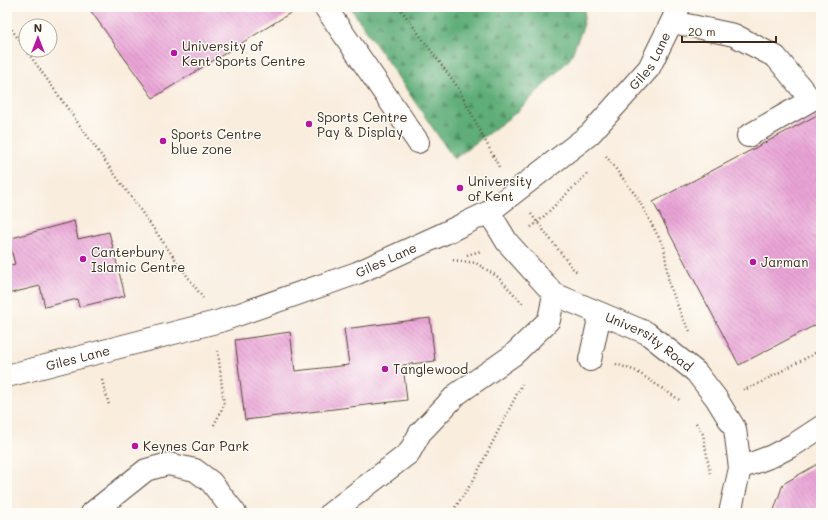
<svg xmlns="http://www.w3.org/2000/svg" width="828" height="520" viewBox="0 0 828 520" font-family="Mali,sans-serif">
<defs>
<pattern id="forest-firs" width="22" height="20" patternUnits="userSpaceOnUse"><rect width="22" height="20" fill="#5fad78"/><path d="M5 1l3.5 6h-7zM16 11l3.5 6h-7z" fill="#508d62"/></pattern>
<pattern id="building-back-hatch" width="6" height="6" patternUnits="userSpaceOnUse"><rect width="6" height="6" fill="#eaa4d7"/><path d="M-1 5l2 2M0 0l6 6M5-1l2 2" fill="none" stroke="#bf86ae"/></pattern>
</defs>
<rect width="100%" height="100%" fill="#fdfcf7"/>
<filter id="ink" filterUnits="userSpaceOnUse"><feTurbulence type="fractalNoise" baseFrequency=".025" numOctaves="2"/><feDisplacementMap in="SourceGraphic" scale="8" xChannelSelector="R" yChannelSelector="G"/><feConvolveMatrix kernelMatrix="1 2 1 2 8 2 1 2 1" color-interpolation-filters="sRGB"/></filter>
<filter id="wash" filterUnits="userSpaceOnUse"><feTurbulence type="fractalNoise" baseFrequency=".012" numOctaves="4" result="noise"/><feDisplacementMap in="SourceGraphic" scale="16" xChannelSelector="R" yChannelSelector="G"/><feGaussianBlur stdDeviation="0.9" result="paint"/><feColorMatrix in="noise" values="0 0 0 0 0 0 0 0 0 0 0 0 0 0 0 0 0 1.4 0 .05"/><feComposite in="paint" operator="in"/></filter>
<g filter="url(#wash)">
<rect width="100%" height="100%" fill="#f9edde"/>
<path fill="url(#forest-firs)" stroke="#4d6c4b" d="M350,7h235l-2,20 -13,32 -53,53 -63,47z"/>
<g id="blocks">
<path fill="url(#building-back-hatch)" d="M88,7h212l-147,91z
M821,113v209l-82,43 -86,-163z
M74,221l4,18 31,-7 16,64 -46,11 -2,-8 -32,8 -5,-21 -33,8v-28l8,-2 -7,-25z
M430,318l5,43 -32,4 4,35 -162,20 -10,-80 55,-8 5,39 54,-6 -5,-36z
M821,462v51h-48l10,-29z"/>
</g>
</g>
<g filter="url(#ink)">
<use href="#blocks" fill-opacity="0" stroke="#58473b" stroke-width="1"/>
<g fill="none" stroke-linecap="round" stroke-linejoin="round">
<g stroke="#58473b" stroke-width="24">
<g id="minor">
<path d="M325,7l93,135"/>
<path d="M673,22l61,13 42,22 35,43 -63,36"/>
<path id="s1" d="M489,212l18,30 47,52 93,39 49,39 20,26 19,31 5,39 -10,45"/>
<path d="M590,360l10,-46"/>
<path id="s2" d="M7,376l213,-55 137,-48 86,-39 46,-22 101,-78 59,-66 30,-61"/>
<path d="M740,468l32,-12 23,-12 26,-17"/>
<path d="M92,513l54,-43 22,-6 27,6 16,12 24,31"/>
<path d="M331,513l78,-60 11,-20 37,-39 56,-39 30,-29 6,-6 5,-26"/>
</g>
</g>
<path stroke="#58473b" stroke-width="2.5" stroke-dasharray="1 3" stroke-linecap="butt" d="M399,7l58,79 43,83
M7,23l19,27
M26,50l177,248
M606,156l31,41 27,50 5,37 14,35 7,12
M531,214l43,56 4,2
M531,227l6,-4 51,-50
M467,255l14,-4
M453,260l23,3 22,14 26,28
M616,364l20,7 45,30
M102,380l7,25
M743,390l9,-3 69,-37
M696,423l7,11 7,39
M214,425l10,-20 -6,-54
M450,513l2,-1 21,-31 49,-97"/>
<use href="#minor" stroke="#fff" stroke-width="22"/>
</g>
</g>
<g fill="#b5179e" stroke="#fdfcf7" stroke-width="1.5">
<circle cx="174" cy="53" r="4"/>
<circle cx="309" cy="124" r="4"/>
<circle cx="163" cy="141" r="4"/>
<circle cx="460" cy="188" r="4"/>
<circle cx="83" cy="259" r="4"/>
<circle cx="753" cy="262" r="4"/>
<circle cx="385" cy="369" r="4"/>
<circle cx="135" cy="446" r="4"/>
</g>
<g text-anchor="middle" stroke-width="3" stroke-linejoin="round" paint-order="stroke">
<g font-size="13" fill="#3b2a1e" stroke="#fdfcf7" text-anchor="start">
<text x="182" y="51">University of<tspan x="182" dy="15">Kent Sports Centre</tspan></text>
<text x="317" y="122">Sports Centre<tspan x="317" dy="15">Pay &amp; Display</tspan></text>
<text x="171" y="139">Sports Centre<tspan x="171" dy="15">blue zone</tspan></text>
<text x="468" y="186">University<tspan x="468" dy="15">of Kent</tspan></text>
<text x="91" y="257">Canterbury<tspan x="91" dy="15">Islamic Centre</tspan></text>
<text x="761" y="267">Jarman</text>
<text x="393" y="374">Tanglewood</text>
<text x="143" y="451">Keynes Car Park</text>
</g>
<g font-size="13" fill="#3b2a1e" stroke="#fdfcf7">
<text dy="5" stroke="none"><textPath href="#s2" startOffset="733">Giles Lane</textPath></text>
<text dy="5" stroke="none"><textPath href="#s2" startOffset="397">Giles Lane</textPath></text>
<text dy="5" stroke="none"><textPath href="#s1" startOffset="212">University Road</textPath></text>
<text dy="5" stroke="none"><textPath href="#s2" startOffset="73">Giles Lane</textPath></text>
</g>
</g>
<rect width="828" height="520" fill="none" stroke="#fdfcf7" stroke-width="24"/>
<g transform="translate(38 38)"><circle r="19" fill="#fdfcf7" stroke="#afa8a0"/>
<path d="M0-3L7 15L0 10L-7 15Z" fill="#b5179e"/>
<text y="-6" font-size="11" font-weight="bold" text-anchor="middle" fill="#3b2a1e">N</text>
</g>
<path d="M682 36v6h94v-6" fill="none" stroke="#3b2a1e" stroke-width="2"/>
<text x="688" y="36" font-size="12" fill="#3b2a1e" stroke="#fdfcf7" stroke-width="3" paint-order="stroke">20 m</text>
</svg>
